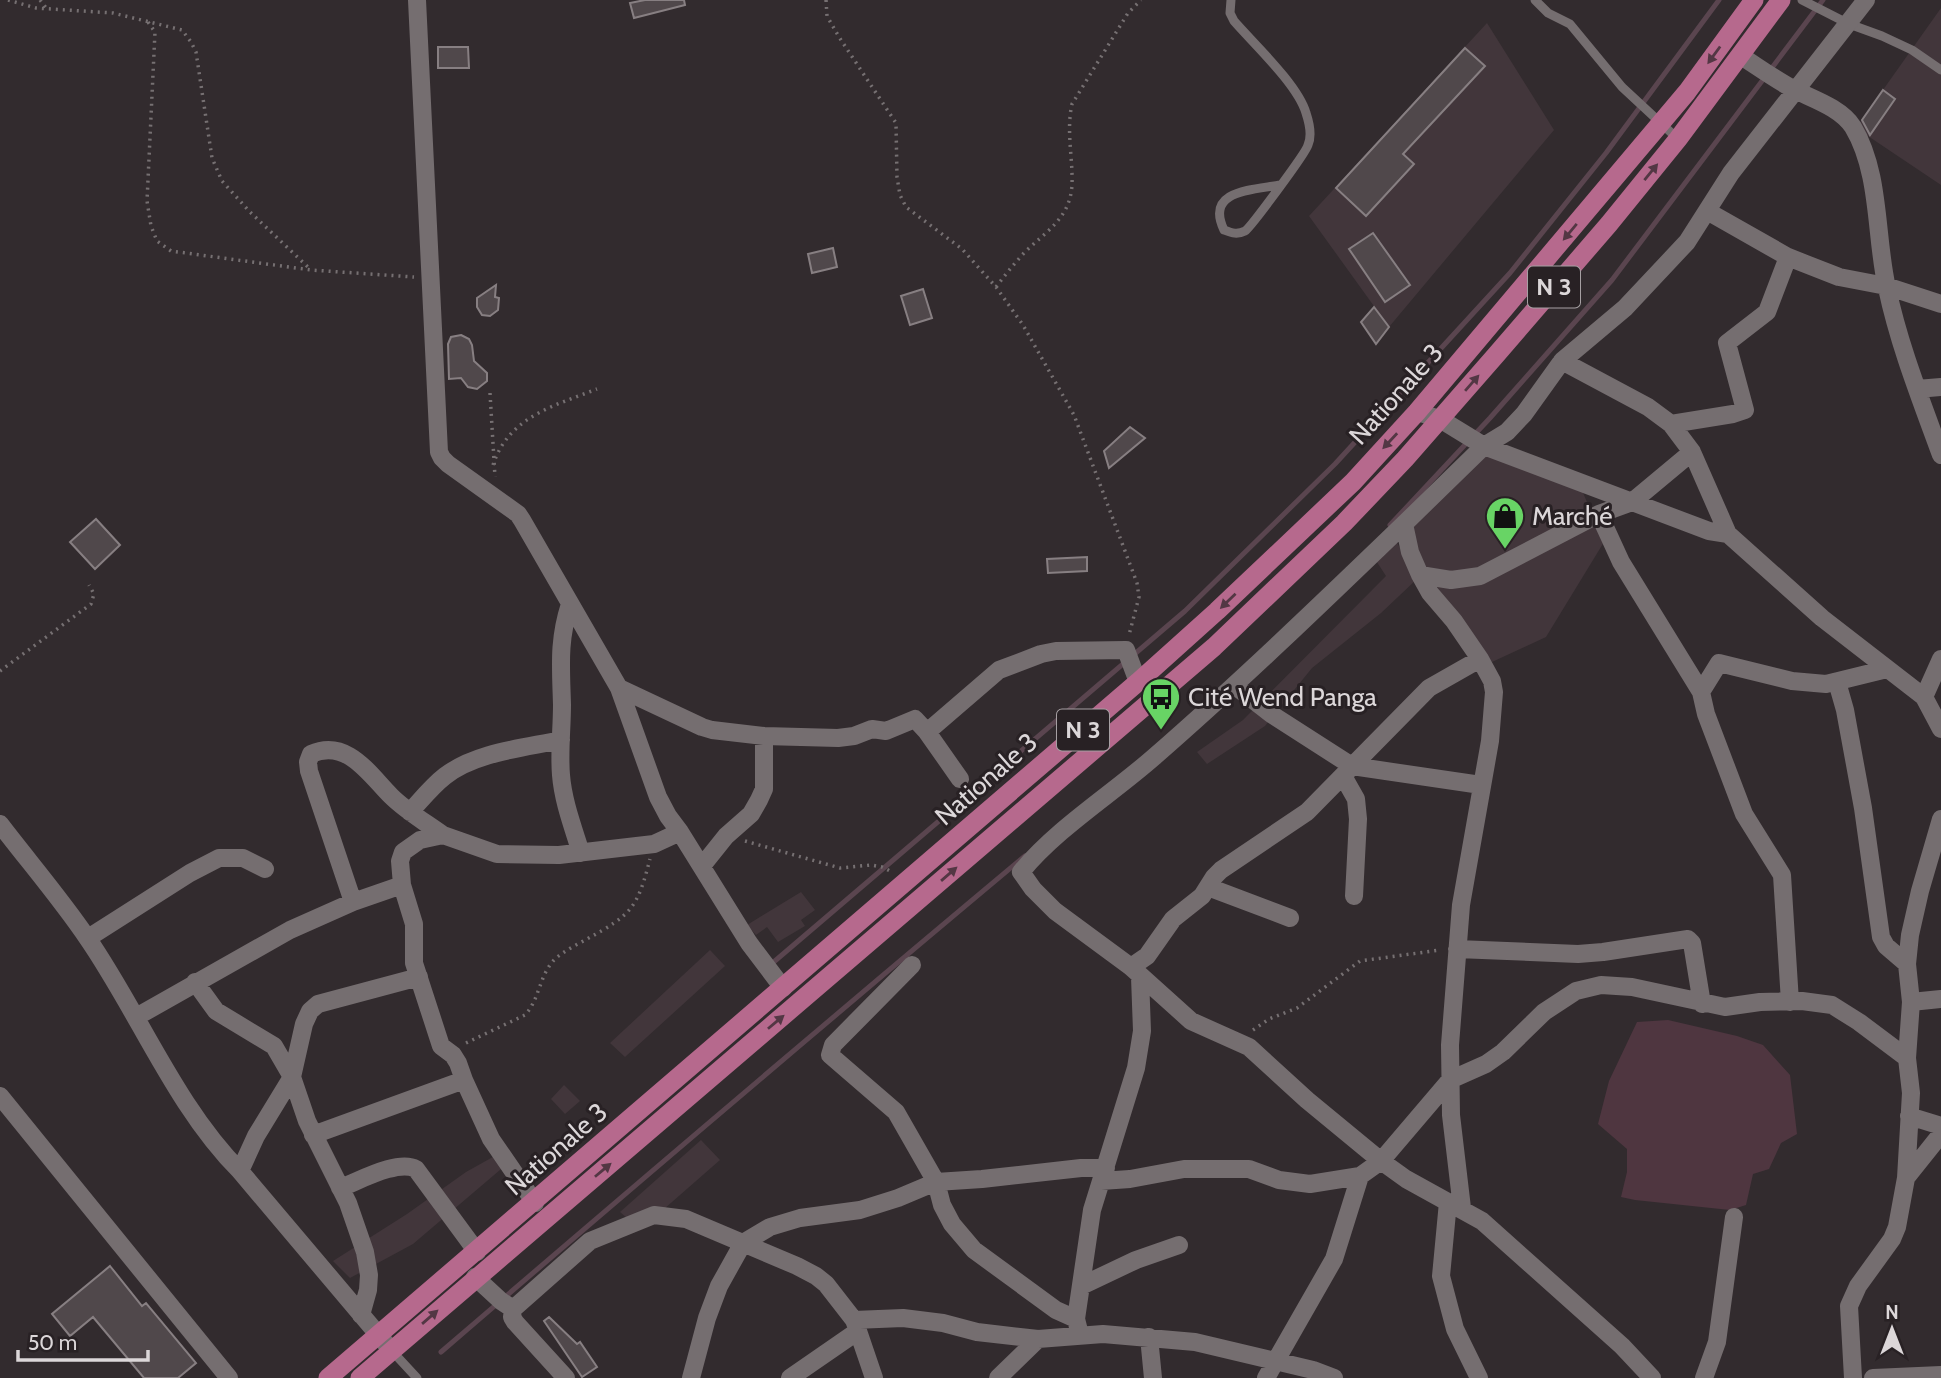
<svg xmlns="http://www.w3.org/2000/svg" width="1941" height="1378" viewBox="0 0 1941 1378" font-family="Cabin,sans-serif">
<rect width="100%" height="100%" fill="#322b2e"/>
<path fill="#42363b" d="M1941,8v177l-85,-57z
M1487,23l67,107 -165,197 -80,-111z
M1491,447l90,41 23,54 -58,95 -54,25 -41,-54 -21,-20 -21,-51 7,-22z
M1394,537l23,42 -36,34 -69,55 -47,58 -58,38 -10,-12 46,-32 143,-144 -13,-20z
M801,892l14,18 -14,10 4,6 -27,16 -11,-15 -11,8 -9,-10z
M710,950l15,16 -100,91 -15,-14z
M564,1085l16,16 -15,13 -14,-15z
M701,1140l19,20 -64,56 -21,9 -15,-13z
M500,1153l7,11 -94,80 -63,34 -17,-17 74,-47 59,-42z"/>
<path fill="#4f3640" d="M1668,1020l69,16 26,9 27,30 7,59 -16,9 -12,26 -16,5 -7,31 -16,5 -95,-10 -14,-3 6,-25v-23l-29,-25 11,-43 28,-59z"/>
<g fill="none" stroke-linecap="round" stroke-linejoin="round">
<path stroke="#5a454f" stroke-width="5" d="M1390,525l100,-107 122,-138 211,-280
M769,966l416,-355 150,-147 175,-191 96,-120 113,-153
M441,1352c194,-167 388,-332 584,-496"/>
</g>
<path fill="#50484b" stroke="#877f82" stroke-width="2" d="M645,0h39l1,5 -51,13 -4,-15z
M438,47h30l1,21h-31z
M1465,48l20,18 -82,88 11,10 -48,52 -30,-28z
M1883,90l12,9 -25,36 -8,-15z
M1373,233l37,52 -25,17 -36,-53z
M833,248l4,19 -25,6 -4,-19z
M496,285l-1,12 4,1 -1,12 -8,6 -8,-1 -5,-8v-9z
M923,289l9,29 -22,7 -9,-29z
M1374,307l15,20 -13,17 -15,-22z
M461,335l8,4 3,6 2,16 13,12v8l-10,8 -9,-2 -7,-9 -12,1 -1,-35 3,-7z
M1130,427l15,11 -36,30 -5,-17z
M96,519l24,26 -25,24 -25,-27z
M1087,557v14l-39,2 -1,-14z
M110,1266l32,40 4,-3 50,60 -18,15h-34l-51,-61 -23,19 -18,-22z
M549,1317l28,27 3,-2 17,25 -15,10 -38,-56z"/>
<g fill="none" stroke-linecap="round" stroke-linejoin="round">
<path stroke="#767072" stroke-width="3.5" stroke-dasharray="2 5" stroke-linecap="butt" d="M8,0l28,8 77,5 69,17 9,12 5,10 16,106 10,23 27,30 61,58
M40,0l7,9
M826,0l1,16 12,21 57,86 1,54 3,18 6,12 56,42 34,38 27,38 51,90 63,168 2,14 -10,38
M148,22l7,10 -8,169 4,25 6,15 14,10 140,19 103,7
M996,287c9,-12 18,-23 28,-34 21,-21 46,-34 48,-68 1,-27 -6,-54 0,-81l56,-91 13,-13
M490,393l5,84
M493,465c16,-49 61,-59 104,-76
M0,671l91,-67 3,-10 -5,-9
M745,841l95,27 31,-3 11,2 8,4
M1253,1030l16,-11 28,-11 63,-47 80,-11
M466,1043l59,-28c15,-16 14,-40 30,-56 9,-8 21,-14 32,-20 45,-25 50,-30 63,-80"/>
<path stroke="#756e70" stroke-width="9" d="M1231,0l-1,13 4,8c20,23 64,64 72,92 3,9 6,23 2,32 -2,8 -58,83 -63,86 -8,4 -13,2 -21,-1 -19,-40 28,-40 56,-45
M1535,0l13,13 22,11 52,63 56,52
M1802,0l47,24 33,12 30,14 29,20
M392,1351l25,27"/>
<path stroke="#756e70" stroke-width="18" d="M417,0l22,452 3,6 6,6 70,50 4,6 97,168 39,109 10,19 12,16 69,111 34,45
M1741,56c17,11 35,24 54,34 18,9 46,18 58,37 28,47 22,109 34,161 12,57 34,112 54,167
M1707,211l81,46 51,20 47,9 55,18
M1562,361l63,-53 62,-66 44,-69 135,-173
M1917,389l24,-2
M1417,412l23,7 44,27 225,85 19,3 94,84 102,79 17,32
M1671,424l62,-10 12,-4 -18,-67 40,-31 21,-55
M1599,514l22,48 80,130 5,22 38,100 38,61 8,127
M1404,524c-82,79 -164,158 -250,233 -42,37 -98,72 -133,115l12,17 22,22 76,56 60,54 58,26 58,53 74,61 25,18 76,42 140,125 30,32
M1420,575l31,5 29,-4 119,-62 33,-12 60,-50
M570,604c-12,37 -9,63 -8,101 0,23 -3,47 -1,70 2,26 12,52 20,78
M1837,682l8,28 18,98 18,129 5,9 21,18
M1235,686l36,28 81,52 129,19
M619,688l83,39 10,3 52,6 74,2 16,-2 18,-7 14,2 29,-12 12,13 33,47
M1701,692l18,-29 73,18 34,3 61,-15
M1924,697l17,-38
M927,732l72,-62 42,-16 15,-3 70,-1 12,32
M1343,776l13,23 2,20 -4,77
M410,812c11,-12 22,-26 35,-36 31,-24 79,-28 116,-36
M0,824c29,38 61,75 88,115 51,74 88,168 152,232l152,180
M702,866l24,-30 25,-22 8,-14 5,-11v-53
M1208,887l82,31
M353,902l-44,-131 -1,-9 3,-8c36,-16 58,20 80,42 15,15 34,26 52,39
M88,938l102,-65 29,-15h24l22,11
M1457,949l121,5 25,-2 85,-13 4,4 10,61
M912,965l-79,80 -3,10 66,57 40,70 6,23 10,19 22,26 82,60 20,9 4,16
M1131,967l16,-11 26,-37 29,-23 12,-19 7,-7 86,-58 122,-124 51,-29
M195,982l21,29 58,35 18,31 15,44 41,82 17,49 4,23 -1,15 -7,25
M1911,1002l30,-3
M136,1017l154,-87 63,-28 49,-17
M0,1096l229,282
M1909,1116l32,10
M313,1135l151,-55
M240,1171l16,-35 36,-59 12,-53 6,-13 8,-7 101,-27
M1906,1178l35,-44
M1101,1181l29,-2 54,-10h65l30,11 31,4 50,-8 21,-15 69,-81 36,-16 17,-12 41,-40 32,-21 25,-6 31,2 93,20 35,-5 42,-1 30,4 27,17 48,36
M340,1188c19,-7 58,-29 76,-19l61,83
M1448,1202l-7,74 14,53 24,49
M535,1203l-44,-64 -27,-59 -6,-17 -5,-8 -12,-9 -27,-83v-39l-12,-39 -2,-24 3,-9 17,-12 23,-5 54,19 62,1 95,-11 26,-12
M1462,1208l-11,-93 -1,-70 11,-140 29,-164 4,-49 -2,-11 -12,-22 -26,-38 -24,-28 -10,-18 -10,-23 -6,-28 80,-78 23,-14 17,-18 38,-53 86,46 23,17 21,28 36,82
M475,1277l26,24 12,8 77,-68 64,-26 32,4 111,47 19,10 10,8 28,36 49,-2 40,5 34,9 61,7 65,-5 92,8 118,28 21,8
M1081,1286l55,-26 43,-15
M513,1309l-1,8 3,5 51,56
M1076,1319l16,-109 44,-142 6,-37 -2,-54
M858,1331l16,47
M1149,1337l4,41
M691,1378l16,-60 12,-32 24,-43 27,-16 30,-9 60,-8 38,-12 38,-16 46,-3 99,-11h25
M790,1378l68,-47 -4,-11
M998,1378l40,-39
M1266,1378l68,-119 26,-83
M1704,1378l13,-36 17,-125
M1853,1378l-4,-72 9,-20 34,-47 5,-12 9,-49 5,-85 -4,-35 4,-56 -4,-38 3,-29 10,-44 21,-72
M1873,1378l68,-3"/>
<path stroke="#b6698d" stroke-width="19" d="M328,1378l810,-696 79,-71 136,-129 64,-70 270,-320 67,-92
M360,1378l854,-731 130,-124 61,-64 91,-104 113,-131 69,-85 103,-139"/>
</g>
<defs><path id="oneway-solid" d="M-6-.8H1V-3.2L6.5 0L1 3.2V.8H-6Z" transform="scale(1.75)"/></defs>
<g fill="#533744">
<use href="#oneway-solid" transform="translate(1714 55) rotate(126)"/>
<use href="#oneway-solid" transform="translate(1651 172) rotate(-51)"/>
<use href="#oneway-solid" transform="translate(1570 232) rotate(130)"/>
<use href="#oneway-solid" transform="translate(1472 383) rotate(-49)"/>
<use href="#oneway-solid" transform="translate(1390 441) rotate(133)"/>
<use href="#oneway-solid" transform="translate(1228 601) rotate(136)"/>
<use href="#oneway-solid" transform="translate(949 874) rotate(-41)"/>
<use href="#oneway-solid" transform="translate(776 1022) rotate(-40)"/>
<use href="#oneway-solid" transform="translate(603 1170) rotate(-40)"/>
<use href="#oneway-solid" transform="translate(430 1317) rotate(-41)"/>
</g>
<defs>
<g id="shop-pin" transform="scale(2.0125)"><path d="M0 17L-7.5 6A9.5 9.5 0 1 1 7.5 6Z" fill="#68d465" stroke="#282124"/><path d="M-5-2.5h2.3a2.7 3.5 0 0 1 5.4 0H5L5.5 6h-11ZM-1.5-2.5h3a1.5 2.3 0 0 0-3 0Z" fill="#111"/></g>
<g id="bus-pin" transform="scale(2.0125)"><path d="M0 17L-7.5 6A9.5 9.5 0 1 1 7.5 6Z" fill="#68d465" stroke="#282124"/><path d="M-5-6H5V4H4V6H2V4H-2V6H-4V4H-5ZM-3.5-4V0h7V-4ZM-3.5 1.2v1.5H-2V1.2ZM2 1.2v1.5H3.5V1.2Z" fill="#111"/></g>
</defs>
<g fill-rule="evenodd">
<use href="#shop-pin" x="1505" y="516"/>
<use href="#bus-pin" x="1161" y="697"/>
</g>
<g text-anchor="middle" stroke-width="6" stroke-linejoin="round" paint-order="stroke">
<g fill="#282124" stroke="#a6a0a3" stroke-width="2">
<rect x="1528" y="266.5" width="52" height="41" rx="5"/>
<rect x="1057" y="709.5" width="52" height="41" rx="5"/>
</g>
<g font-size="24" font-weight="bold" fill="#dcd7d9">
<text x="1554" y="295">N 3</text>
<text x="1083" y="738">N 3</text>
</g>
<g font-size="26" fill="#dcd7d9" stroke="#282124">
<text transform="translate(1396 394) rotate(-48)" y="9">Nationale 3</text>
<text transform="translate(986 779) rotate(-41)" y="9">Nationale 3</text>
<text transform="translate(556 1149) rotate(-41)" y="9">Nationale 3</text>
</g>
<g font-size="26" fill="#dcd7d9" stroke="#282124" text-anchor="start">
<text x="1532" y="525">Marché</text>
<text x="1188" y="706">Cité Wend Panga</text>
</g>
</g>
<g transform="translate(1892 1329)" stroke="#282124" stroke-width="5" paint-order="stroke">
<path d="M0-5L12 26L0 18L-12 26Z" fill="#dcd7d9"/>
<text y="-10" font-size="19" font-weight="bold" text-anchor="middle" fill="#dcd7d9">N</text>
</g>
<path d="M18 1350v10h130v-10" fill="none" stroke="#dcd7d9" stroke-width="3.5"/>
<text x="28" y="1350" font-size="21" fill="#dcd7d9" stroke="#282124" stroke-width="5" paint-order="stroke">50 m</text>
</svg>
